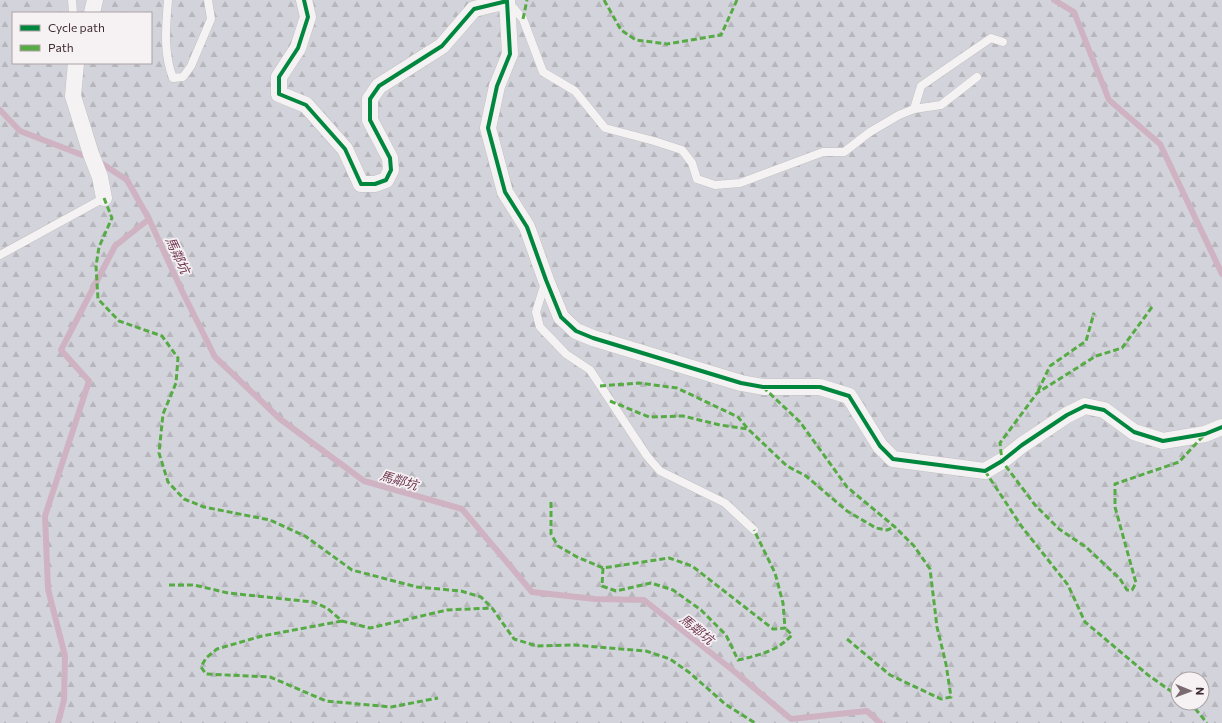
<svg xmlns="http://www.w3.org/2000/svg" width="1222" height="723" viewBox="0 0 1222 723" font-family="Commissioner,'Noto Sans TC',sans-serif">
<defs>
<pattern id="forest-firs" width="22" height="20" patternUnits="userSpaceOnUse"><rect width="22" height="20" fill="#d3d4db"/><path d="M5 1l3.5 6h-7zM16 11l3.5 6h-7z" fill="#b6b6bc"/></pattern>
</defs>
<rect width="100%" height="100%" fill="#e7e3e5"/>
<path fill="url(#forest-firs)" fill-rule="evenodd" d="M0,0h1222v723h-1222zM13,13h138v50h-138zM1178,679h24v24h-24z"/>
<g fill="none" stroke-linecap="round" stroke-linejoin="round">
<path stroke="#d0b3c2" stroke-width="6" d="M1054,0l20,12 35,88 51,44 62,130
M0,110l20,21 70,27
M98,161l29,19 22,39 33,72 33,66 65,62 84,62 98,28 70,83 63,7 49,1 91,72 56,47 76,-8 13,12
M58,723l6,-23 1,-44 -17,-67 -3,-73 44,-135 -28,-31 54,-104 34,-27"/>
<g stroke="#c4c0c2" stroke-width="9">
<path id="service" d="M72,0l1,13
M168,0c-2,26 -5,53 5,78l10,-1 8,-11 20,-47 -3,-19
M509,3l14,16 20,53 32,19 30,37 49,13 28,9 10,13 5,16 18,6 25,-2 83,-31h21l26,-20 29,-17 15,-6 7,-23 70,-48 12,4
M914,109l27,-4 36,-28
M0,255l104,-57
M545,283l-9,29 4,15 26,27 24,16 57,86 13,15 65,32 29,27"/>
</g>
<g stroke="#c4c0c2" stroke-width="17">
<path id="minor" d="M304,0l4,17 -10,31 -19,29v17l27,11 39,44 16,35h14l11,-4 5,-10 -1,-12 -20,-38v-21l9,-13 63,-40 32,-37 33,-8 3,53 -13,32 -9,42 17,64 22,35 19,53 15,37 15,14 17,7 148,45 22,4h57l29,9 31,50 13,13 92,12 17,-10 20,-16 45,-30 18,-9 19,4 30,22 29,9 42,-7 17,-7
M92,13l3,-13
M76,63l-3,33 18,58 9,23 4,21"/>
</g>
<use href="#service" stroke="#f4f2f3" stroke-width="8"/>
<use href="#minor" stroke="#f4f2f3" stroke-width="16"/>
<path stroke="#56ab45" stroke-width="3" stroke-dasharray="6 3" stroke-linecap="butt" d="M604,0l17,30 15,10 31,4 54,-9 16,-35
M523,19l4,-19
M104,198l8,20 -13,29 -3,19 2,33 21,22 43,15 16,22 -2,25 -13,31 -4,39 9,29 16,17 20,8 66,13 35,16 47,34 65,17 44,4 20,6 11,11 22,31 23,7 38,-1 71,6 24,8 20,14 35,31 30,19
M1152,307l-30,41 -26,8 -59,37 -37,50 2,18 33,44 24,24 27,18 34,32 7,11h5l4,-7 -21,-76v-23l64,-22 26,-28
M600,386l39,-3 38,5 61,29 10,12
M763,387l37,35 47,65 48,40 19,19 16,23 7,58 9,37 5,33 -10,2 -51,-24 -43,-36
M1038,391l12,-25 36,-25 8,-28
M610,401l39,16 34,-1 37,9 28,4 39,37 19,10 41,35 29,17 11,2 8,-3
M985,471l37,56 46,58 17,37 63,53 30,21
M551,502v32l7,12 19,11 26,11 66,-10 23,8 81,63 12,-1 -2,-25 -8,-30 -21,-43
M603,568l-1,18 14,5 35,-8 22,7 28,20 25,25 12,25c21,-5 38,-8 54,-25l-7,-7
M169,585h25l34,8 85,9 14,6 15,13 28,7 77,-18 45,-2
M342,621l-80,15 -45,13 -11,9 -5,9 5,7 64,3 56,24 65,6 47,-9
M1188,703l5,3 14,17"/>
<g stroke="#f6f1f3" stroke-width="6">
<path id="cycleway" d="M304,0l4,17 -10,31 -19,29v17l27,11 39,44 16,35h14l11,-4 5,-10 -1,-12 -20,-38v-21l9,-13 63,-40 32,-37 33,-8 3,53 -13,32 -9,42 17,64 22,35 19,53 15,37 15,14 17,7 148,45 22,4h57l29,9 31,50 13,13 92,12 17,-10 20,-16 45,-30 18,-9 19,4 30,22 29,9 42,-7 17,-7"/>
</g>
<use href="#cycleway" stroke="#00873e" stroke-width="4"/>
</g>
<g text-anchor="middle" stroke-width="3.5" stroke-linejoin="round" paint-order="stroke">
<g font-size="13" font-style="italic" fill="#703853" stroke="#f6f1f3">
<text transform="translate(178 255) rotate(65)" y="5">馬鄰坑</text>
<text transform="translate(399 480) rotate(16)" y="5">馬鄰坑</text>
<text transform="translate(697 629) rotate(39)" y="5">馬鄰坑</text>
</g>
</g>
<rect x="12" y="12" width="140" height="52" fill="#f6f1f3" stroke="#ada2a6"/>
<rect x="20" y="25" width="20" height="6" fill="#00873e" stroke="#ada2a6"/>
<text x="48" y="32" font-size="12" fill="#3f2b33">Cycle path</text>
<rect x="20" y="45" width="20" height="6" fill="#56ab45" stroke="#ada2a6"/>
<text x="48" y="52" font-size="12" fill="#3f2b33">Path</text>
<g transform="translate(1190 691) rotate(91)"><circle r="19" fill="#f6f1f3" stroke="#ada2a6"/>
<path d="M0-3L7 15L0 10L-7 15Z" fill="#7a6b71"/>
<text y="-6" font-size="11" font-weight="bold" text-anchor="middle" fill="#3f2b33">N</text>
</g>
</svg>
